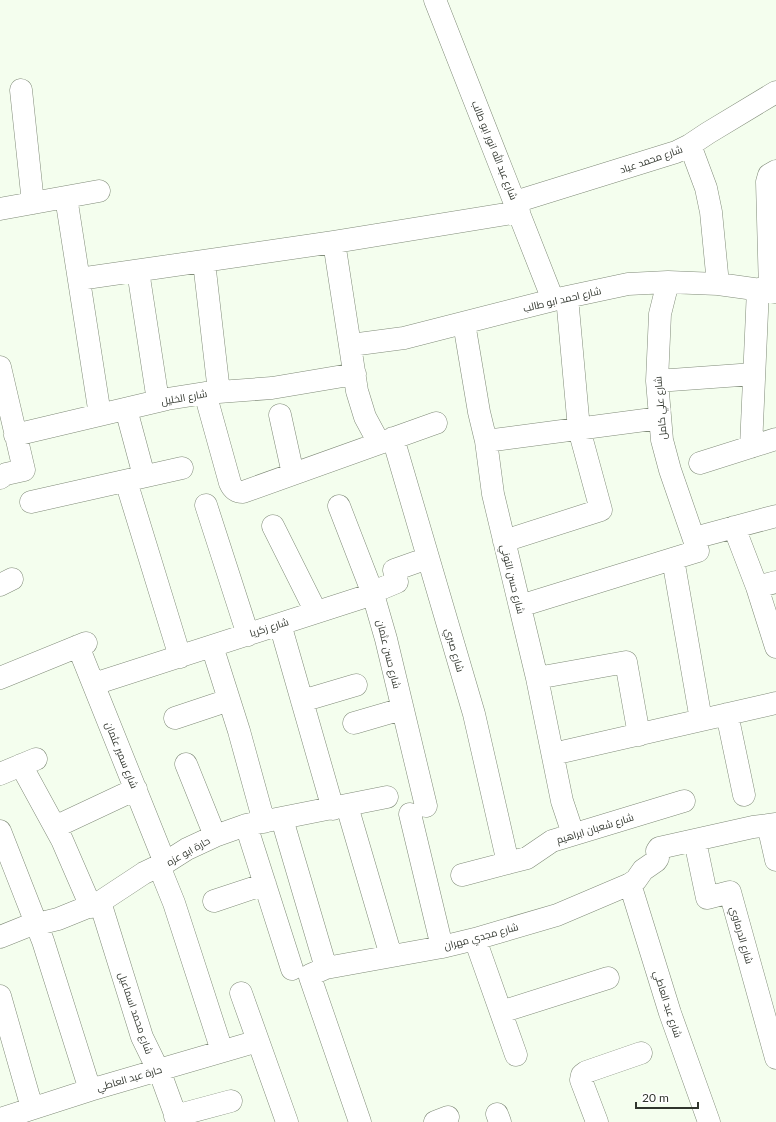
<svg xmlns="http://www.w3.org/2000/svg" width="776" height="1122" viewBox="0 0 776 1122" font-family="Lato,Cairo,sans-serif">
<rect width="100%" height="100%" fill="#f4feee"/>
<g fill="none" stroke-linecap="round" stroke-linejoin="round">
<g stroke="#808b79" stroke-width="23">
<path id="street" d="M435,0l118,300
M21,90l12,113
M690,145l16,43 5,24 7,72
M66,197l34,218
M515,202l161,-50 14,-7 18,-12 68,-41
M0,209l99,-18
M334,242l23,149 8,26 14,26
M204,262l15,130
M138,271l20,130
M79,279l255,-37 185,-30
M770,291l-3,-109 2,-7 7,-4
M464,323l15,89 7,29 7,53 44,184 25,123 11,33
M351,345l53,-7 149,-38 75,-16 40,-2 50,2 58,8
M0,367l24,103 -18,4 -6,4
M657,381l97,-7
M205,393l25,90c3,7 6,9 13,9l193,-69
M126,409l18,67
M280,415l13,59
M15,435l152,-36 38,-6 67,-5 83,-14
M393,438l81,276 34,149
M486,441l174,-23
M751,447l7,-158
M700,463l76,-24
M126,481l54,176
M31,502l151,-34
M206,505l42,130
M339,506l34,88 13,45 40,167
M273,526l43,86
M734,527l23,60 19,60
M694,538l82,-22
M504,541l97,-31 -22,-81 -12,-132
M673,559l28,161
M0,585l12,-6
M757,587l19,-5
M520,606l178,-55 -28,-81 -8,-30 -5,-59 3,-67 8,-32
M280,624l53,185
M78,646l87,217
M212,646l27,85 25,91
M0,678l86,-35
M537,678l89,-16 13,73
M94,684l279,-90 5,-4 19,-8 -3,-12 34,-12
M302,701l54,-16
M727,714l17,81
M175,718l54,-18
M354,723l48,-14
M553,754l223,-51
M186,764l29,72
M21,765l41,75 29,67
M0,774l36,-15
M347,806l44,150
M410,814l32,133
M282,819l44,149
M246,825l46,144
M768,825l8,35
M55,827l81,-38
M0,831l43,110 47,149
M695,841l12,57 23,-6 46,166
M159,866l15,37 48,148
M462,875l65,-17 25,-17 132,-40
M630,884l40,129 39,109
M214,901l51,-17
M100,902l42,135 20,41 16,44
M0,937l25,-10 33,-8 42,-17 44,-29 21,-10 22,-14 28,-13 31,-11 141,-28
M475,939l41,116
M241,993l46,129
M0,996l32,112
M501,1012l107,-34
M497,1114l3,8
M175,1116l56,-15
M0,1119l90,-29 168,-49
M360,1122l-50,-145v-2l16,-7 116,-21 33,-8 82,-24 73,-31 6,-4 7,-10 13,-9 2,-3 -1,-7 2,-3 94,-21 23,-3
M435,1122l13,-5
M597,1122l-16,-42 1,-5 4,-3 55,-19"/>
</g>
<use href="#street" stroke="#fff" stroke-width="22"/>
</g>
<g text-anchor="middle" stroke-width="4" stroke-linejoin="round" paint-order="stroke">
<g font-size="10" fill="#30352d" stroke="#fff">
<text transform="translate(495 150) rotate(68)" y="4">شارع عبد الله انور ابو طالب</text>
<text transform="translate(651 159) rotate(-19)" y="4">شارع محمد عياد</text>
<text transform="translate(562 299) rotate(-13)" y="4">شارع احمد ابو طالب</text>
<text transform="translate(184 397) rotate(-10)" y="4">شارع الخليل</text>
<text transform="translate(660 408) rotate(-95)" y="4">شارع علي كامل</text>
<text transform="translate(513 579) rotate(76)" y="4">شارع حسن التوني</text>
<text transform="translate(269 627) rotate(-18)" y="4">شارع زكريا</text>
<text transform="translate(455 650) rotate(74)" y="4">شارع صبري</text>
<text transform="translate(389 654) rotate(76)" y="4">شارع حسن عثمان</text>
<text transform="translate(122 755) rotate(68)" y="4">شارع سمير عثمان</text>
<text transform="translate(595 828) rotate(-17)" y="4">شارع شعبان ابراهيم</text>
<text transform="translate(188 851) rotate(-29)" y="4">حارة ابو عزه</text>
<text transform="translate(742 935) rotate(74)" y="4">شارع الدرماوي</text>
<text transform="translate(481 936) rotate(-15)" y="4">شارع مجدي مهران</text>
<text transform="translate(668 1004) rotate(72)" y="4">شارع عبد العاطي</text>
<text transform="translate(136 1013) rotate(71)" y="4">شارع محمد اسماعيل</text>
<text transform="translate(129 1078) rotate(-16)" y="4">حارة عبد العاطي</text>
</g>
</g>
<path d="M636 1102v6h62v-6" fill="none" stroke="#30352d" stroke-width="2"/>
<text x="642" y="1102" font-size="12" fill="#30352d" stroke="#ffffff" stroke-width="3" paint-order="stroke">20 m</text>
</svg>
